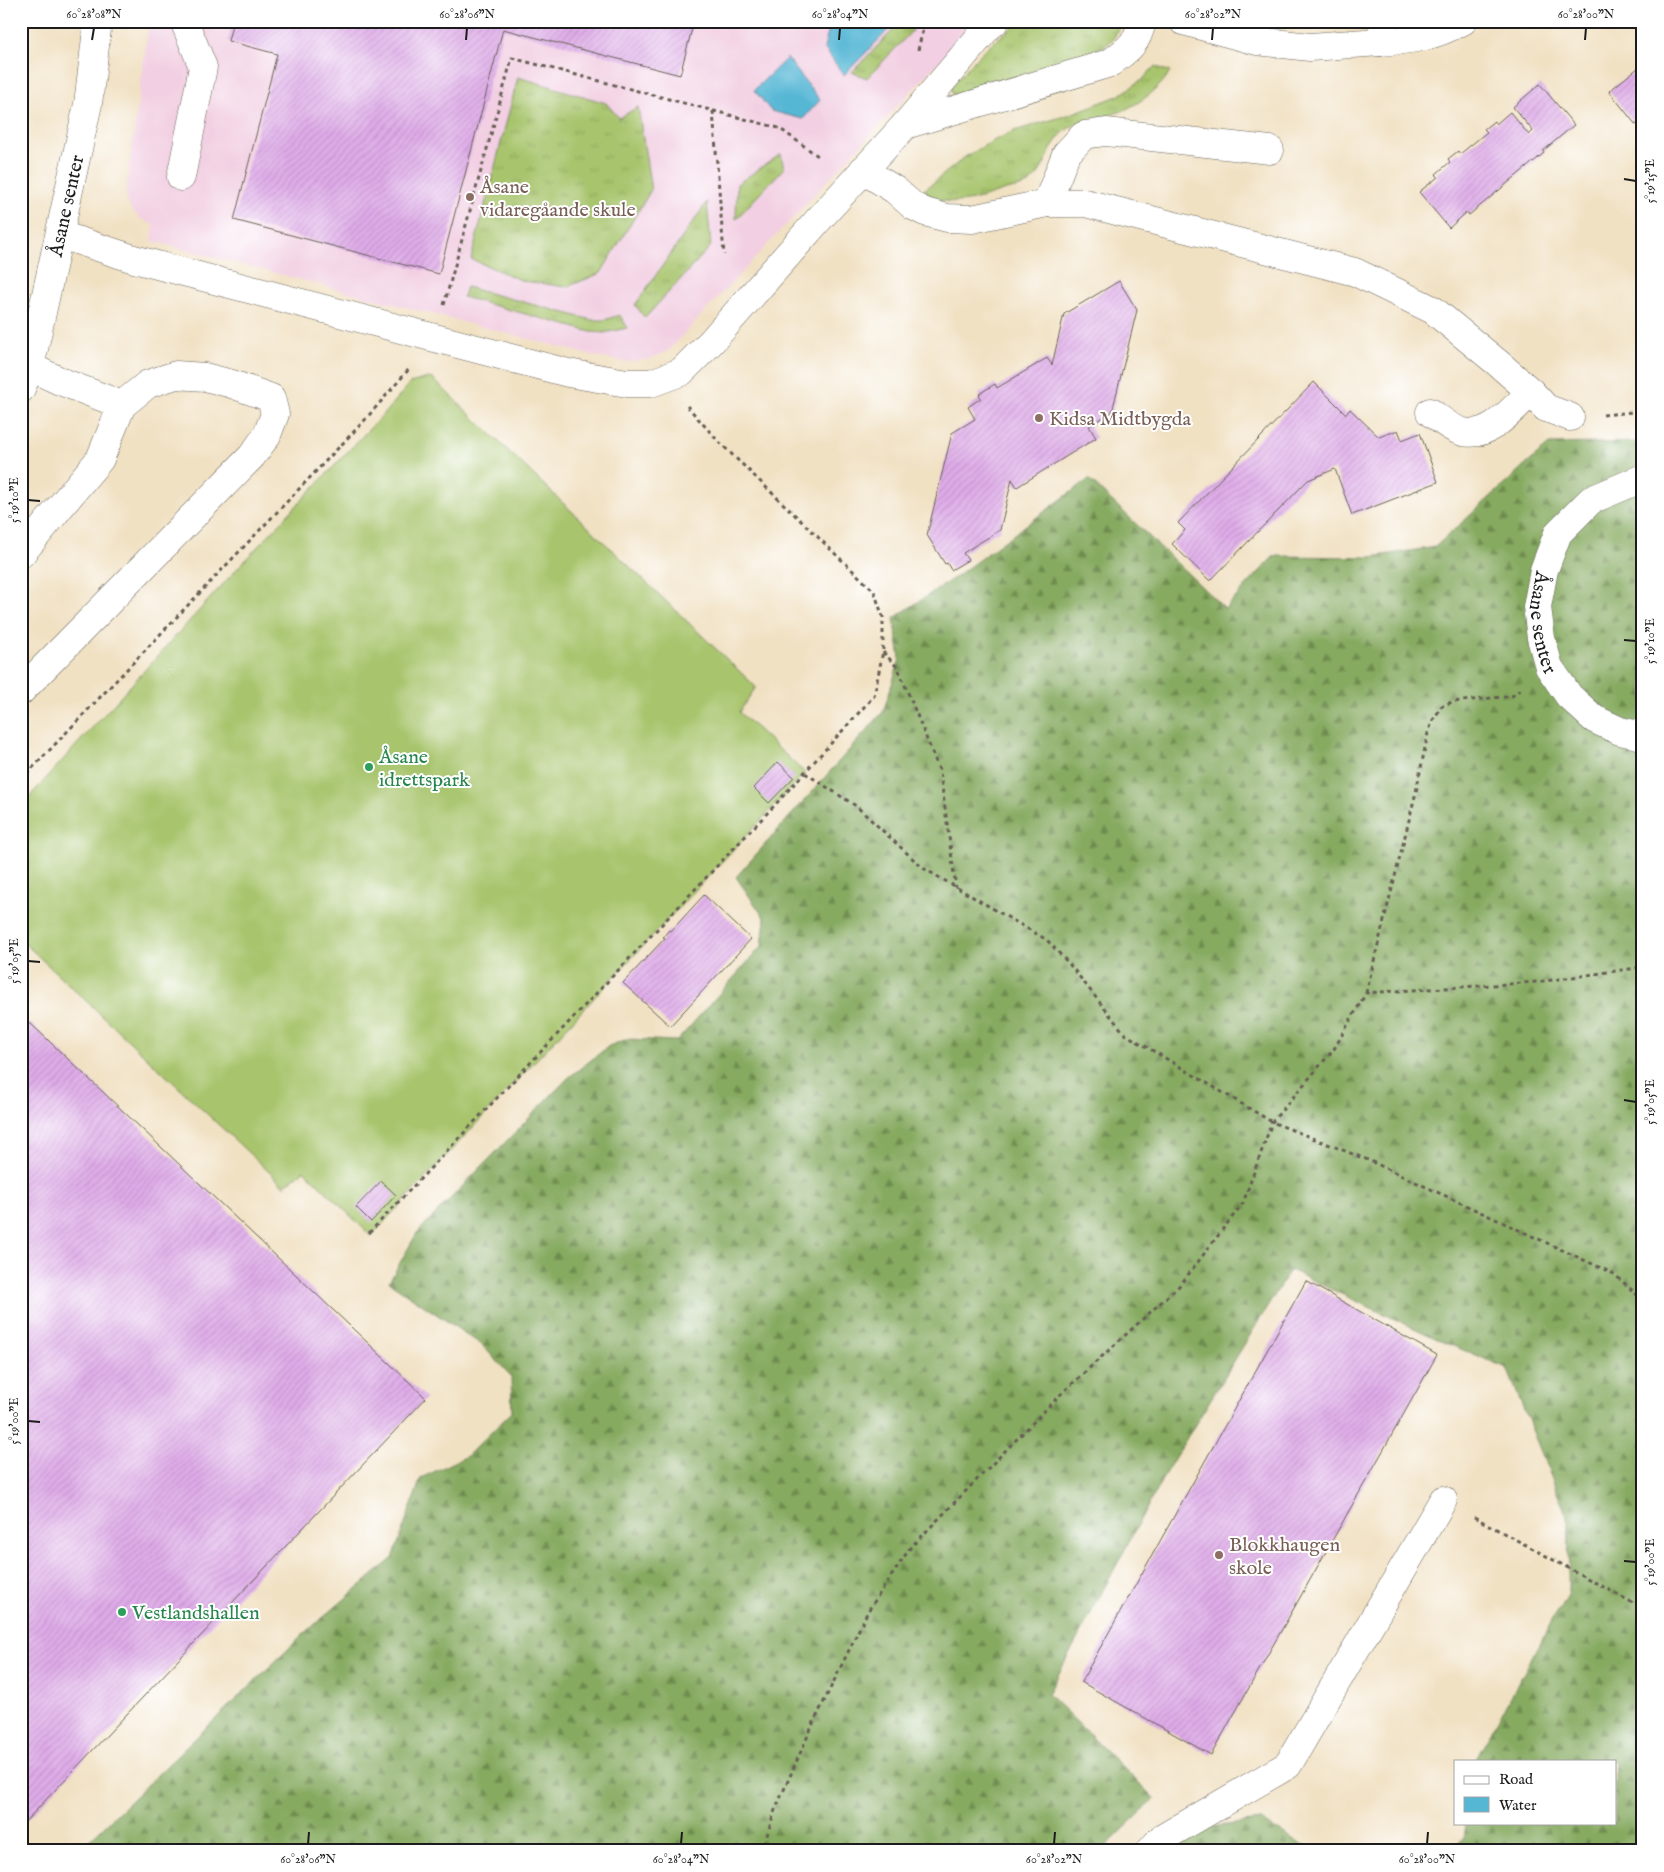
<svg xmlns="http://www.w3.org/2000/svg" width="1664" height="1872" viewBox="0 0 1664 1872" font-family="'IM FELL English',serif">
<defs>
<pattern id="grass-tufts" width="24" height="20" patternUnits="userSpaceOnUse" patternTransform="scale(1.25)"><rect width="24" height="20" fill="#a8c56d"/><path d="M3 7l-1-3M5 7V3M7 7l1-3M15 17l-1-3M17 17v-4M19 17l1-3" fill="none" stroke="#90a95e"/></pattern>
<pattern id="forest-firs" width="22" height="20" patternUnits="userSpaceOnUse" patternTransform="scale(1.25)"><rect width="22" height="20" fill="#86aa60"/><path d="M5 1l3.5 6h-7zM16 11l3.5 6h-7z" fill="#6d8a4e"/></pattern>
<pattern id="building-hatch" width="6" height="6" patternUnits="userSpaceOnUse" patternTransform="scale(1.25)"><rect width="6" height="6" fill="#dface9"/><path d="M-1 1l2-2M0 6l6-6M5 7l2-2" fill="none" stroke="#bf93c7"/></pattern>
</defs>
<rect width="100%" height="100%" fill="#fff"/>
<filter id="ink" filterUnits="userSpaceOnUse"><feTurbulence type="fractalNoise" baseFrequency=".02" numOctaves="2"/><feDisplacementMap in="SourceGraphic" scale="10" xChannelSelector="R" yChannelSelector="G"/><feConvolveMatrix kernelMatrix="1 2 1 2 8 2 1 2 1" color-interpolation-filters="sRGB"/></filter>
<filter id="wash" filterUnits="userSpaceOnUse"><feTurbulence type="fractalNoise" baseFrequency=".0096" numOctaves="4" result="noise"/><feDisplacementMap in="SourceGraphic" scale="20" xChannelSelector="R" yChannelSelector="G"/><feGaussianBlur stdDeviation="1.12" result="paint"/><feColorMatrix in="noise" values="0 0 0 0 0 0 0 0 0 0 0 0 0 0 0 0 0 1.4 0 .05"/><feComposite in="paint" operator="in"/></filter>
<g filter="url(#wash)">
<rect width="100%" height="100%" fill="#f1e1c3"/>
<path fill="#f2cfe2" d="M149,21h828l-309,330 -18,8 -23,3 -25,-4 -450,-117 2,-16 -13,-6 -9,-8 -5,-9 -1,-11z"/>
<path fill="url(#grass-tufts)" stroke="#627044" d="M902,21h5l6,9 -46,48 -15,-6z
M1021,21h100c-4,13 -7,19 -18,26l-140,49 -8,1 -3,-4 -1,-7 36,-39z
M1155,66l15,6c-14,22 -38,37 -63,44 -15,4 -31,5 -43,16 -16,13 -17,36 -33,50 -5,5 -17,6 -25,8 -29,9 -55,21 -83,1l42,-34 26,-15 23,-11 54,-16 52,-20 23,-16z
M518,77l88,26 13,15 19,-11 13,83 -50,83 -34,14 -44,-6 -52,-22z
M781,154l3,14 -48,51 1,-35z
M707,202l4,44 -66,72 -10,-13z
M466,287l126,33h12l16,-5 7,13 -23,5 -13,-1 -128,-35z"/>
<path fill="url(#forest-firs)" stroke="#51633e" d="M1643,442v1409h-195l15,-11 2,-17h150v-62h-140l93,-168 1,-72 -62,-153 -61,-25 -156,-73 -124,202 -118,222 107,105 -54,52h-1023l228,-219 87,-74 28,-80 46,-22 45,-44 -1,-36 -29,-31 -93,-63 28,-49 151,-155 41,-32 18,-7 50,2 85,-95 3,-27 -29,-42 147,-165 17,-53 -6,-41 60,-40 135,-99 136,130 49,-53 97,1 64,-10 114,-103z
M1261,1821l52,30h-135l14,-22z"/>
<path fill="#a8c56d" stroke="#627044" d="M428,378l5,1 323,308 -17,25 66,61 -434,463 -67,-66 -20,16 -263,-246v-134l224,-246 147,-155 18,-22z"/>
<path fill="#56b7d5" stroke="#396a78" d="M831,21h66l-53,54 -20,-27z
M787,58l33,42 -17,19 -32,-8 -17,-21z"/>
<g id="blocks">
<path fill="url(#building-hatch)" d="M233,21h461l-14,54 -177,-46 -64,245 -205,-54 43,-166 -49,-13z
M1643,64v55l-7,6 -27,-34z
M1540,84l34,41 -31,26 1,2 -75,62 -2,-3 -18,16 -30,-36 19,-15 -2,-3 14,-12 -2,-3 10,-8 2,3 27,-22 -3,-3 10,-8 2,3 14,-12 19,23 4,-4 -20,-24z
M1119,281l18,29 -25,102 -23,14 7,12 -79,49 -5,-8 -12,51 -37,23 5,7 -17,10 -4,-7 -2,1 -18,-29 25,-102 23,-14 -7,-12 13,-9 -2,-4 16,-10 2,4 50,-30 5,7 12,-51z
M1314,382l32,32 4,-5 29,28 19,-7 4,10 18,-7 18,49 -86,33 -17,-46 -27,11 -98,101 -38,-37 13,-14 -7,-7z
M778,762l16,15 -25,26 -15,-15z
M704,895l47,44 -81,87 -47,-43 42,-45 -2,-1 6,-7 2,1z
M21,1018l7,7 2,-2 396,375 -405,428z
M381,1181l15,14 -25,27 -15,-15z
M1306,1281l131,74 -226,400 -130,-73z"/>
</g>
</g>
<g filter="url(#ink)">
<use href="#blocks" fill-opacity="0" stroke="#676156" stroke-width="1"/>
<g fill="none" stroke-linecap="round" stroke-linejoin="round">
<g stroke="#676156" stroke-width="29">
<g id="minor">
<path d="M1183,21l74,20 53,6 70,-5 4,-21"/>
<path d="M1380,42c33,-2 53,-5 83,-21"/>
<path d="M905,125l205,-62c18,-13 28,-20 32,-42"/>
<path d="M863,170l32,20 18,16 12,6 22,6 25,1 75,-16h38l270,69 78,38 66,54 32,28 15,16 24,9"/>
<path d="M181,177l22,-110 -19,-46"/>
<path d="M1047,203l19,-49 18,-19 22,-3 164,18"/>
<path d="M61,235l73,24 434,114 59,10h24l30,-11 30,-30 109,-124 85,-93 83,-98 7,-6"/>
<path d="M30,367l30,14 62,24"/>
<path id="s1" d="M21,389l9,-22 58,-263 10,-83"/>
<path d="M1430,412c10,7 21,17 33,20 28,6 50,-24 68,-40"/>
<path id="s2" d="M1643,478l-52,22 -33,33 -14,37 -7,37 4,31 8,29 20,29 25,23 26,12 23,5"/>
<path d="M21,554l79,-95 22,-54 26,-21 28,-9 29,2 27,7 39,14 4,16 -8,21 -15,21 -231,235"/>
<path d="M1150,1851l11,-12 127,-74 155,-265"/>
</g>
</g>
<path stroke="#676156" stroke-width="3" stroke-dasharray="4 4" stroke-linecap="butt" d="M918,50l7,-29
M713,111l11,144
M444,305l68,-247 267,70 39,28
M1603,415l40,-4
M883,652l15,16 42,104 16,116
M805,773l51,33 67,62 124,72 23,25 55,69 147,88 96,38 246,114 29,26
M21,780l343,-359 46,-53
M1366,993l50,-201 12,-59 5,-13 9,-14 10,-4 60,-6 10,-8
M369,1233l404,-426 101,-111 9,-45v-34l-9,-26 -156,-150 -31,-35
M1474,1517l161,87 8,-8
M762,1851l13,-41 39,-88 54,-111 42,-63 150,-153 121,-111 62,-81 29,-81 62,-73 32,-56 172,-11 105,-15"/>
<use href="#minor" stroke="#fff" stroke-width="28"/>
</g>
</g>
<path fill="none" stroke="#1c1c1c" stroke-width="2" d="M92,40l2,-12M466,40l1,-12M839,40l1,-12M1212,40l1,-12M1585,40l1,-12M1624,179l12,2M28,500l12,1M1624,640l12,1M28,961l12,1M1624,1100l12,2M28,1421l12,1M1624,1561l12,1M308,1844l1,-12M681,1844l1,-12M1054,1844l1,-12M1427,1844l1,-12"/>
<g fill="#8d6e63" stroke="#fff" stroke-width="2">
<circle cx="470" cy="197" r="5"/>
<circle cx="1039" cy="418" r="5"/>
<circle cx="1219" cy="1555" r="5"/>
</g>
<g fill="#2e9e5b" stroke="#fff" stroke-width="2">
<circle cx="369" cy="767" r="5"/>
<circle cx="122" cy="1612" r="5"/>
</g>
<g text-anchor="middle" stroke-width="4" stroke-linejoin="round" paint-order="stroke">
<g font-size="20" fill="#785e54" stroke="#fff" text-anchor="start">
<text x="480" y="193">Åsane<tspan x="480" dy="23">vidaregåande skule</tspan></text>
<text x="1049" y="425">Kidsa Midtbygda</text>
<text x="1229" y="1551">Blokkhaugen<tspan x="1229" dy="23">skole</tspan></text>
</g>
<g font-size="20" fill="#1c1c1c" stroke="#fff">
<text dy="7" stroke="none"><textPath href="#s1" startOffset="189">Åsane senter</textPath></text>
<text dy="7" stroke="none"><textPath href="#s2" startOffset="196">Åsane senter</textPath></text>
</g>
<g font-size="20" fill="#27864d" stroke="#fff" text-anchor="start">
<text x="379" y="763">Åsane<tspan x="379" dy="23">idrettspark</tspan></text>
<text x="132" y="1619">Vestlandshallen</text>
</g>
</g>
<rect width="1664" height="1872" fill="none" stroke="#fff" stroke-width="55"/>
<rect x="1454" y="1760" width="162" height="65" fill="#ffffff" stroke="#a4a4a4"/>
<rect x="1464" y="1776" width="25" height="8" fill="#ffffff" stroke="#a4a4a4"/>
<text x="1499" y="1784" font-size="15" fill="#1c1c1c">Road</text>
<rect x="1464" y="1797" width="25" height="15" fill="#56b7d5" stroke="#a4a4a4"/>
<text x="1499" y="1810" font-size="15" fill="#1c1c1c">Water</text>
<rect x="28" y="28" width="1608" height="1816" fill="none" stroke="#1c1c1c" stroke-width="2"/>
<g font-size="12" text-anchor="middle" fill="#1c1c1c">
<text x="94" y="18">60°28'08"N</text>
<text x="467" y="18">60°28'06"N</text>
<text x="840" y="18">60°28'04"N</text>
<text x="1213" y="18">60°28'02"N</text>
<text x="1586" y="18">60°28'00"N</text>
<text transform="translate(1650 181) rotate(-90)" y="4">5°19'15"E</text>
<text transform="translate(14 500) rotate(-90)" y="4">5°19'10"E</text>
<text transform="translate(1650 641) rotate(-90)" y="4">5°19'10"E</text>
<text transform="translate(14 961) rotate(-90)" y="4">5°19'05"E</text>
<text transform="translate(1650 1102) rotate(-90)" y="4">5°19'05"E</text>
<text transform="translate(14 1421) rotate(-90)" y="4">5°19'00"E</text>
<text transform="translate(1650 1562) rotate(-90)" y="4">5°19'00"E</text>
<text x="308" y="1863">60°28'06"N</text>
<text x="681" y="1863">60°28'04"N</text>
<text x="1054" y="1863">60°28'02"N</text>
<text x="1427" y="1863">60°28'00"N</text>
</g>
</svg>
